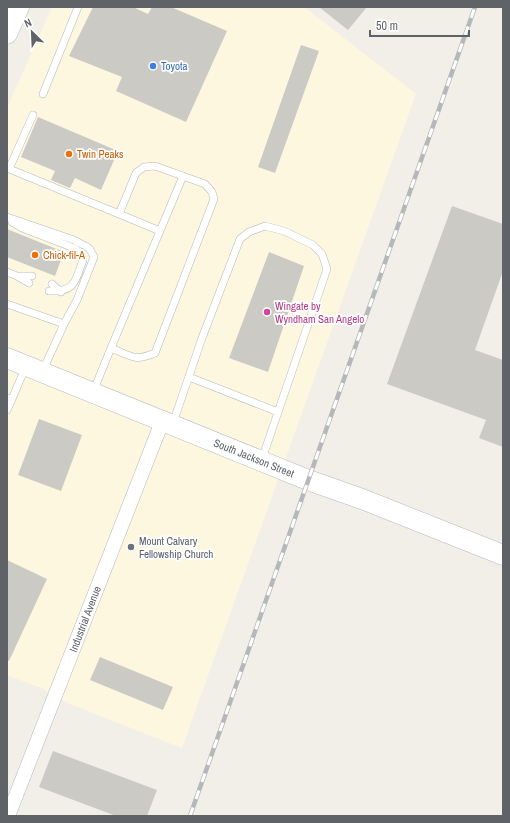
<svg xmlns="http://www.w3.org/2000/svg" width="510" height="823" viewBox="0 0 510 823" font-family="'Archivo Narrow',sans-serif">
<rect width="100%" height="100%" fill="#f1efe8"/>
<path fill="#fef7e0" d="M52,7h252l112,87 -234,654 -112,-44 -29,-16 -34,-13v-567z"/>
<path fill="#cccac5" d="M93,7h40l15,7 4,-7h19l56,24 -41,91 -70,-31 6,-14 -53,-21z
M319,7h48l-19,23z
M301,45l18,6 -44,122 -17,-6z
M38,117l80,34 -17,39 -26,-12 -5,10 -19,-8 4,-9 -34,-14z
M452,206l51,18v47l-28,79 28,10v87l-24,-9 7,-18 -99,-36z
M7,229l57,23 -9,24 -48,-19z
M269,252l35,14 -36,106 -39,-14z
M39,419l43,16 -21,56 -43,-16z
M7,560l40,19 -38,82 -2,-1z
M100,657l73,30 -10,23 -73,-30z
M53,751l104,39 -10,26h-31l-77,-29z"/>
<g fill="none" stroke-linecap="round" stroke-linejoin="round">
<g stroke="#b5b8bc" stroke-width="8">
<path id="service" d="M43,94l35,-87
M7,168l112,46 17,-41 8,-6 11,-1 50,18 7,8 2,7 -59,154c-21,9 -24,3 -44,-5l-18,44
M9,169l24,-54
M119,214l41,17
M7,217l67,23 15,8 5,9 -17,43 -13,24 -21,46
M12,222l10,6 52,20 6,4 3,8c-8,21 -7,32 -34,31
M7,272l10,4 12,7
M20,276h12
M52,284l9,8
M7,304l57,20
M111,348l72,-172
M189,377l89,35
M7,398l5,1 -5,11
M12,399l14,-33
M173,423l29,-85 38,-99 9,-7 16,-6 19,5 29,14 9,9 5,15 -65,190"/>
</g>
<g stroke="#b5b8bc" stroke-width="15">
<path id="minor" d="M8,816l154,-394"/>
</g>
<g stroke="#b6babf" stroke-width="21">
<path id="secondary" d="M7,34l12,-27
M7,358l301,122 54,19 141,56"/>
</g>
<use href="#service" stroke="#fff" stroke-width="7"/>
<use href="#minor" stroke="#fff" stroke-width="14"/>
<use href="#secondary" stroke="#fff" stroke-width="20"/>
<g stroke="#b6b7b8" stroke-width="4.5">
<path id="rail" d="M190,816l285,-809"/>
</g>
<use href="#rail" stroke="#fff" stroke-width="3" stroke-dasharray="9" stroke-linecap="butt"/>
</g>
<circle fill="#3f7fe0" stroke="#fff" stroke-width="1.5" cx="153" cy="66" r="4"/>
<g fill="#e8710a" stroke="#fff" stroke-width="1.5">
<circle cx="69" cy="154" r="4"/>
<circle cx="35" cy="255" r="4"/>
</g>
<circle fill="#d1479c" stroke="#fff" stroke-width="1.5" cx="267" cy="312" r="4"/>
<circle fill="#6b7280" stroke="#fff" stroke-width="1.5" cx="131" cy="547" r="4"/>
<g text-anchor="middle" stroke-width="3.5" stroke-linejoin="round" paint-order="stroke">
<g font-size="11" fill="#366cbe" stroke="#fff" text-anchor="start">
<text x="161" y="70">Toyota</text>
</g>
<g font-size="11" fill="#c56008" stroke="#fff" text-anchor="start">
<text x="77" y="158">Twin Peaks</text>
<text x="43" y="259">Chick-fil-A</text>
</g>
<g font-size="11" fill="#b23c85" stroke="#fff" text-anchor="start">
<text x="275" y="310">Wingate by<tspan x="275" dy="13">Wyndham San Angelo</tspan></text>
</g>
<g font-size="11" fill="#5f6368" stroke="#fff">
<text transform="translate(254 458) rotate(22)" y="4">South Jackson Street</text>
<text transform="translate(85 619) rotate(-69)" y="4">Industrial Avenue</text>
</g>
<g font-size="11" fill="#5b616d" stroke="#fff" text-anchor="start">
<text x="139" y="545">Mount Calvary<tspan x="139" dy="13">Fellowship Church</tspan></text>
</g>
</g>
<rect width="510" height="823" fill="none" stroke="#5f6368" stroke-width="16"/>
<g transform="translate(32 32) rotate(336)" stroke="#ffffff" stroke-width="3" paint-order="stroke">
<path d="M0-3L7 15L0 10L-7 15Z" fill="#5f6368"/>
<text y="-6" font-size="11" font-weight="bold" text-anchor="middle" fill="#5f6368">N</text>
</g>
<path d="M370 30v6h99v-6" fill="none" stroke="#5f6368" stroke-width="2"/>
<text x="376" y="30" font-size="12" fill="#5f6368" stroke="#ffffff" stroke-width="3" paint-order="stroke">50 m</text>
</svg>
